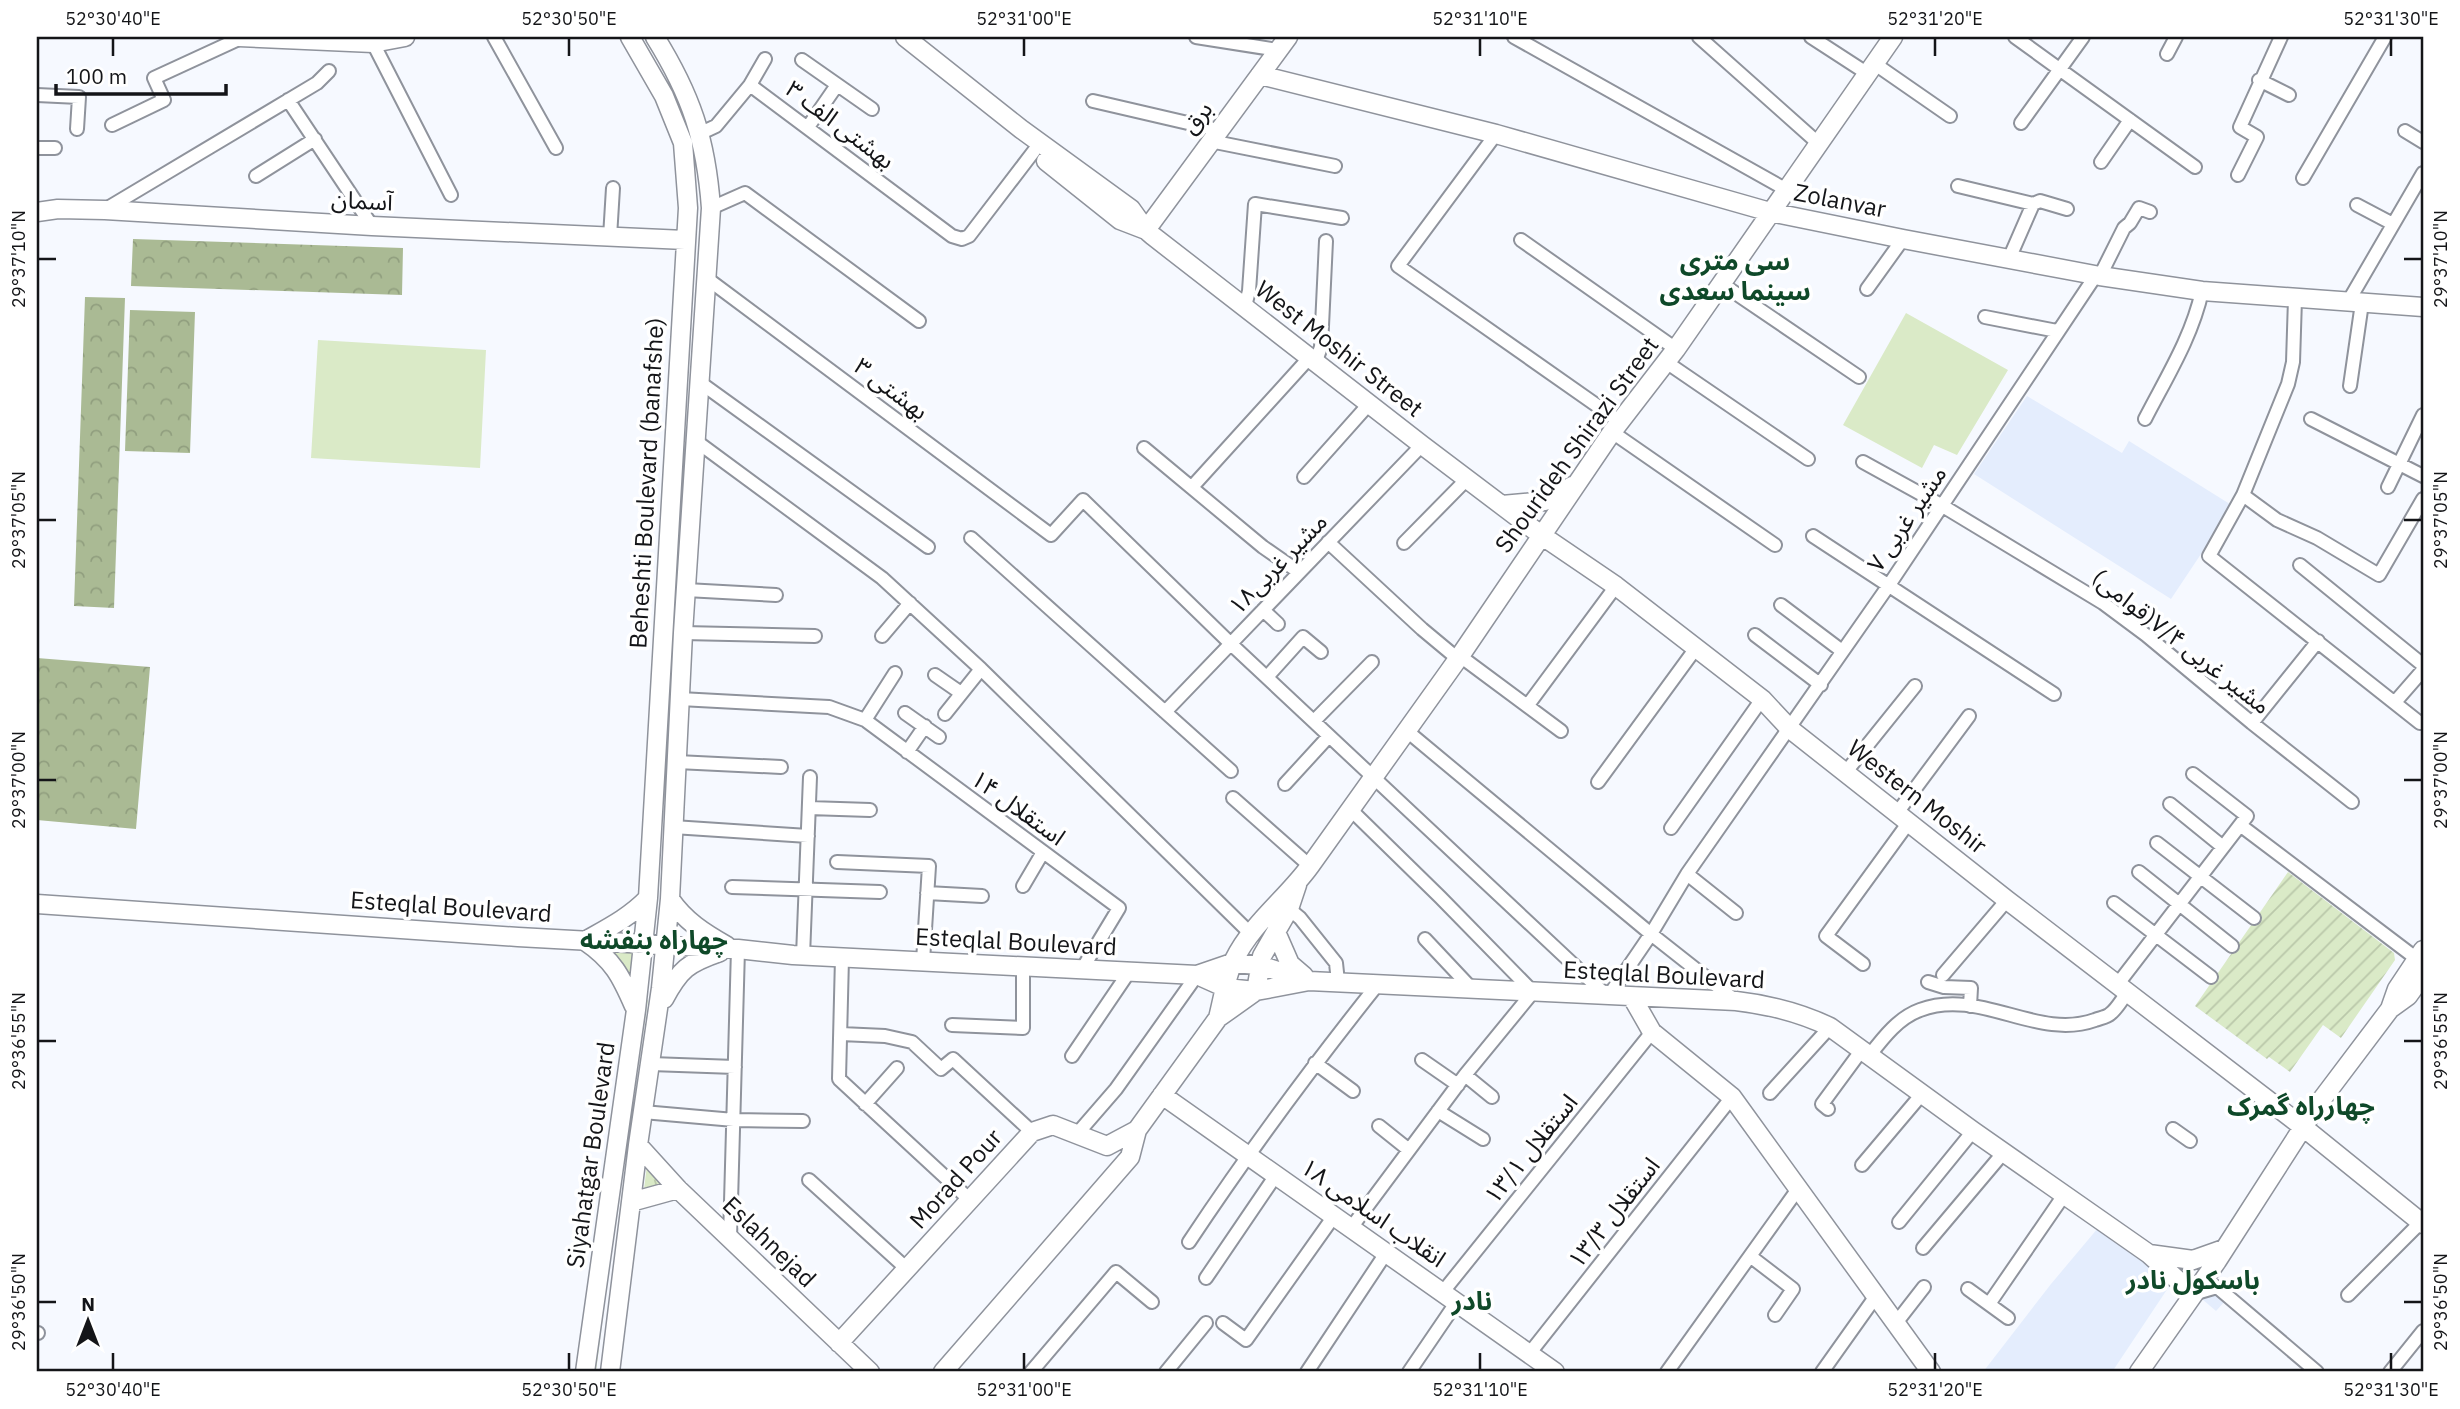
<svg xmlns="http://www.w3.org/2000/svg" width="2460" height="1409" viewBox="0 0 2460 1409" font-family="'IBM Plex Sans','Noto Sans Arabic',sans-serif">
<defs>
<pattern id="grass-tufts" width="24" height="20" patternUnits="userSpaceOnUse" patternTransform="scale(1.75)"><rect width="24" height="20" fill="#daeac7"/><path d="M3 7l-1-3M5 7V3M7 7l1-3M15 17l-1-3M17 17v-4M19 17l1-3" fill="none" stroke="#bac8aa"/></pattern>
<pattern id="forest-crowns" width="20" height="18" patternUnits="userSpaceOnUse" patternTransform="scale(1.75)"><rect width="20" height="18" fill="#aaba94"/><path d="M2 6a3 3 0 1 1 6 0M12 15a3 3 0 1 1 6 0" fill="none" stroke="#919f7f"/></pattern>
<pattern id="garden-furrows" width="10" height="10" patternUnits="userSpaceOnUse" patternTransform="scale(1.75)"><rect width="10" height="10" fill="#daeac7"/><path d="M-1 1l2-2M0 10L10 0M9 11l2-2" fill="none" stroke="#bac8aa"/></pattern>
</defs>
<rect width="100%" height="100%" fill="#f6f9ff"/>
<path fill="#e4edfd" d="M2027,396l95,57 7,-12 104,65 -62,93 -197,-125z
M2098,1228l74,54 -60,90h-129l68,-88z
M2211,1288l15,12 -10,11 -14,-12z"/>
<path fill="url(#grass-tufts)" d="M606,949l27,2 -3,34z
M648,1000l-35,235 -17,137h-6l54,-371z
M647,1165l22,23 -25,1z"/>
<path fill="url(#forest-crowns)" d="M133,239l270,9 -1,47 -271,-9z
M85,297l40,1 -11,310 -40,-2z
M130,310l65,2 -5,141 -65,-2z
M37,658l113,9 -14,162 -99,-9z"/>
<path fill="url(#garden-furrows)" d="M2288,872l106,81 1,7 -54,78 -18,-13 -33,47 -21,-15 -2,2 -72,-53z"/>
<path fill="#daeac7" d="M1906,313l102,57 -51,85 -23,-10 -12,23 -79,-43z
M318,340l168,10 -6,118 -169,-10z"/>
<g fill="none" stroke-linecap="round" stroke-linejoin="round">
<g stroke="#8f939c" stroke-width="16">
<path id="street" d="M494,37l62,111
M1196,37l82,13
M1514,37l271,152
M1699,37l119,106
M1811,37l57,37
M2015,37l180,130
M373,43l78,152
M2167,54l9,-17
M802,60l70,49
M1875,64l75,52
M2259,80l30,15
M750,85l15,-26
M37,95l42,2 -2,32
M288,100l84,126
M1093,101l125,29
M2021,123l62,-86
M112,125l52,-25 -10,-22 89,-41
M808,127l29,-42
M2405,131l18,11
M701,133l15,-7 34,-41 202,151 10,3 7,-3 65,-85
M1496,134l-98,132 221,155
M1210,141l125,25
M37,148h18
M2101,162l29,-42
M2238,175l19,-38 -17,-10 41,-90
M256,176l59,-37
M2303,178l82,-141
M1958,186l75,18 7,-3 27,8
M2357,205l36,19
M711,208l34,-15 174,128
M106,209l211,-126 12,-12
M610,237l3,-49
M1521,240l155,109
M2009,259l24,-55
M2100,276l24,-48 6,-5 9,-15 11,4
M705,277l346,258 32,-35 148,144 377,353 43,-63 36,-60 202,-289 207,-310
M1722,284l137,93
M1867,289l36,-50
M2295,299l-2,63 -5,22 -45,111 -34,61 211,167
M2348,302l75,-129
M1245,306l4,-15 6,-87 87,14
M1985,317l72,14
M1316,361l5,-14 5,-106
M1666,362l142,97
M698,381l230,166
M2350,386l12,-83
M2145,419c21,-41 47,-82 57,-128
M2311,419l112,57
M1612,432l163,113
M696,441l186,137 99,91 269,264
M1144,448l119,99 36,25
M1863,462l78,43 162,98 43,32 106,88 100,79
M1304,477l65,-73
M1192,487l118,-130
M2388,487l35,-72
M2243,495l34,25 40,18 62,37 44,-76
M1813,536l241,158
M971,538l260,233
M1328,542l94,87 36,30
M1404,543l63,-64
M2300,565l123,100
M686,590l90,5
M1781,605l61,46
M1263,610l15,14
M683,633l132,3
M1755,635l66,50
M882,636l28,-33
M1460,656l101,75
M935,675l26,18
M1267,677l36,-40 18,15
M680,699l149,8 36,13 254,188 -38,63
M2396,701l27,-31
M1528,705l88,-119
M1165,712l257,-267
M905,713l34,24
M945,714l36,-45
M865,720l30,-47
M1314,721l58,-59
M2252,723l66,-82
M1407,731l244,203 85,67
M907,752l18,-26
M677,762l104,5
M1845,773l70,-87
M1598,782l98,-134
M1285,784l44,-48
M1233,798l77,68
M2170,804l53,43
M809,808l61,2
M1350,809l90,88 93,95 -68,83 -114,153
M1897,813l72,-97
M2240,825l177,134
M673,827l135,9
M1671,828l91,-129
M2157,843l97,75
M837,862l92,4 -6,95
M2139,872l93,74
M1687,874l49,39
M1023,886l20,-34
M732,887l148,5
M927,893l55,3
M2114,903l97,74
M1289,909l11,9 36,45 2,19
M1425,939l47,50
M803,956l7,-179
M842,958l-3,121 131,121
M1863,964l-37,-28 83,-114
M1943,975l64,-75
M1928,982l16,5 27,1 -1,18
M2117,985l130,-169 -54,-42
M952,1025l71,3v-61
M841,1034l44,2 27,6 29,27 12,-10 79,73
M1072,1056l57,-84
M1869,1056c14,-18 29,-38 51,-46 60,-23 117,31 175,10 5,-2 12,-3 15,-6 7,-5 12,-15 17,-21
M1422,1060l36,25
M1315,1063l38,28
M651,1064l84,3
M1465,1075l27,22
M1770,1093l60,-66
M865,1104l32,-36
M1828,1109l-6,-5 39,-53
M1438,1111l45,28
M643,1112l91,8 69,1
M1379,1126l30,24
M2173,1129l17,12
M1077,1134l39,-45 81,-114
M1862,1165l60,-71
M809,1180l98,89
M1899,1222l74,-91
M730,1238l8,-289
M1189,1242c59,-89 122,-174 189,-258
M1923,1248l81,-96
M1750,1256l43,33 -18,26
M1206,1278l70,-103
M1968,1289l40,29
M1442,1293l210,-261
M2193,1294l24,-7 100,85
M2348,1295l75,-75
M1989,1304l75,-109
M1223,1323l23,17 88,-124
M1896,1323l28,-36
M37,1333h1
M1529,1354l203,-257
M1031,1372l85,-100 36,30
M1166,1372l40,-49
M1307,1372l79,-119
M1409,1372l47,-69
M1667,1372l131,-183
M1822,1372l54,-76
M2390,1372l33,-41"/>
</g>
<g stroke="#8f939c" stroke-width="21">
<path id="secondary" d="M239,37l134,6 32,-6
M905,37l116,92 110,80 15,21 7,6 269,209 119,90 75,51 146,113 28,30 217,171 296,227 120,97
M1260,75l236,59 274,78 133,27 197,37 102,15 221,16
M1046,161l74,59 26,10
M37,212l21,-3 47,1 267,16 313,14
M1146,230l142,-193
M1502,505l43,-4 27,-15
M670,899c15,22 34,34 57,47
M37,904l481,33 220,12 55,6 404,20 29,13 30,3 53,-10 427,20c34,4 63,11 94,26l143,104 176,123 44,40
M1276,932l14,32 14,12
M1197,975l35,-12 27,2 47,15
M1632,997l20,35 80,65 199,275
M664,999c16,-30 24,-36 56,-47
M634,1006c-13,-30 -21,-46 -49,-65 23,-13 45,-24 63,-43
M2390,1009l18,-13 15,-21
M1218,1018c5,-19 8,-42 16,-58 19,-38 52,-61 76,-94l150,-210 152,-224 64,-83 217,-312
M1162,1095l393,277
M638,1145l40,44 192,183
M631,1202l47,-13
M2149,1254l44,6 31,-11
M839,1343l193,-211 21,-7 54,21 30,-16
M585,1372l51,-362 12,-112 40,-690 -5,-65 -19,-47 -34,-59
M610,1372l28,-227 23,-157 9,-89 13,-266 28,-425c-5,-69 -20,-113 -56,-171
M943,1372l187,-215 7,-27 81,-112 38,-27 6,-35 27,-47 8,-24
M2139,1372l78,-111 99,-154 74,-98 7,-20 26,-39"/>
</g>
<use href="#street" stroke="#fff" stroke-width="12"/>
<use href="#secondary" stroke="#fff" stroke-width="18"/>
</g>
<path fill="none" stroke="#141518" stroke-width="2.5" d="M113,38v18M569,38v18M1024,38v18M1480,38v18M1935,38v18M2391,38v18M38,259h18M2404,259h18M38,520h18M2404,520h18M38,780h18M2404,780h18M38,1041h18M2404,1041h18M38,1302h18M2404,1302h18M113,1353v17M569,1353v17M1024,1353v17M1480,1353v17M1935,1353v17M2391,1353v17"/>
<g text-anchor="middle" stroke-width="7" stroke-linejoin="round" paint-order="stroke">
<g font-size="24" fill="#141518" stroke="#fff">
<text transform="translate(1197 118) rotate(-53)" y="8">برق</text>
<text transform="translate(840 125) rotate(37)" y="8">بهشتی الف ۳</text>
<text transform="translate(362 201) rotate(3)" y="8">آسمان</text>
<text transform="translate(1840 201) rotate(11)" y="8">Zolanvar</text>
<text transform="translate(1339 349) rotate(38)" y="8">West Moshir Street</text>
<text transform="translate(891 389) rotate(37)" y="8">بهشتی ۳</text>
<text transform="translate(1577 445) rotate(-54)" y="8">Shourideh Shirazi Street</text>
<text transform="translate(647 483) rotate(-87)" y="8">Beheshti Boulevard (banafshe)</text>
<text transform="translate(1907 519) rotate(-56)" y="8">مشیر غربی ۷</text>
<text transform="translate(1278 564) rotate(-46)" y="8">مشیر غربی۱۸</text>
<text transform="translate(2181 642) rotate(38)" y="8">(قوامی)مشیر غربی ۷/۴</text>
<text transform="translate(1917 797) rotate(38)" y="8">Western Moshir</text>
<text transform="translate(1018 808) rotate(36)" y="8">استقلال ۱۴</text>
<text transform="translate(451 907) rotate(4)" y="8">Esteqlal Boulevard</text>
<text transform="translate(1016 942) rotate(3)" y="8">Esteqlal Boulevard</text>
<text transform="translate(1664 975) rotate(3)" y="8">Esteqlal Boulevard</text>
<text transform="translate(1531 1149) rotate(-51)" y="8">۱۳/۱ استقلال</text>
<text transform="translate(591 1155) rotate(-82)" y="8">Siyahatgar Boulevard</text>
<text transform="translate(956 1179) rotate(-48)" y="8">Morad Pour</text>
<text transform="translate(1373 1213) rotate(35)" y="8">۱۸ انقلاب اسلامی</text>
<text transform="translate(1614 1213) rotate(-52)" y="8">۱۳/۳ استقلال</text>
<text transform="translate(769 1242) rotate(44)" y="8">Eslahnejad</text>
</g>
<g font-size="26" font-weight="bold" fill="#0f4929" stroke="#fff">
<text x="1735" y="270">سی متری<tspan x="1735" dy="30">سینما سعدی</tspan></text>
<text x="654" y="949">چهاراه بنفشه</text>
<text x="2301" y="1115">چهارراه گمرک</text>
<text x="2193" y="1289">باسکول نادر</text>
<text x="1472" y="1310">نادر</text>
</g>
</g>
<rect width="2460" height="1409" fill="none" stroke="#ffffff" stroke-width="77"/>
<g transform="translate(88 1321)" stroke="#ffffff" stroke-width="5" paint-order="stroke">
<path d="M0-5L12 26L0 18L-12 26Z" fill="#141518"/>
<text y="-10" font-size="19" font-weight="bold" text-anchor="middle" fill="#141518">N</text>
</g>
<path d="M56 84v10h170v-10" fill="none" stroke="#141518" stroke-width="3.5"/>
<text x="66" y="84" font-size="21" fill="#141518" stroke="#ffffff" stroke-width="5" paint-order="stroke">100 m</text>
<rect x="38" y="38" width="2384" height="1332" fill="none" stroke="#141518" stroke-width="2.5"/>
<g font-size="18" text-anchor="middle" fill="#141518">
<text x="113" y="25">52°30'40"E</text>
<text x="569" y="25">52°30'50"E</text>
<text x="1024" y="25">52°31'00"E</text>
<text x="1480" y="25">52°31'10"E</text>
<text x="1935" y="25">52°31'20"E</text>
<text x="2391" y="25">52°31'30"E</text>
<text transform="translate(19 259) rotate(-90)" y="6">29°37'10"N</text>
<text transform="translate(2441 259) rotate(-90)" y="6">29°37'10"N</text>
<text transform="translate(19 520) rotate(-90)" y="6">29°37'05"N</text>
<text transform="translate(2441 520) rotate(-90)" y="6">29°37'05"N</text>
<text transform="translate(19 780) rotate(-90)" y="6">29°37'00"N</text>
<text transform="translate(2441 780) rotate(-90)" y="6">29°37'00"N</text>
<text transform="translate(19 1041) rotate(-90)" y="6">29°36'55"N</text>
<text transform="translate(2441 1041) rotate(-90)" y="6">29°36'55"N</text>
<text transform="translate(19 1302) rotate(-90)" y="6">29°36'50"N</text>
<text transform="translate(2441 1302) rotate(-90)" y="6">29°36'50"N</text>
<text x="113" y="1396">52°30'40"E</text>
<text x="569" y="1396">52°30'50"E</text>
<text x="1024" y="1396">52°31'00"E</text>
<text x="1480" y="1396">52°31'10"E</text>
<text x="1935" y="1396">52°31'20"E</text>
<text x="2391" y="1396">52°31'30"E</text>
</g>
</svg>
